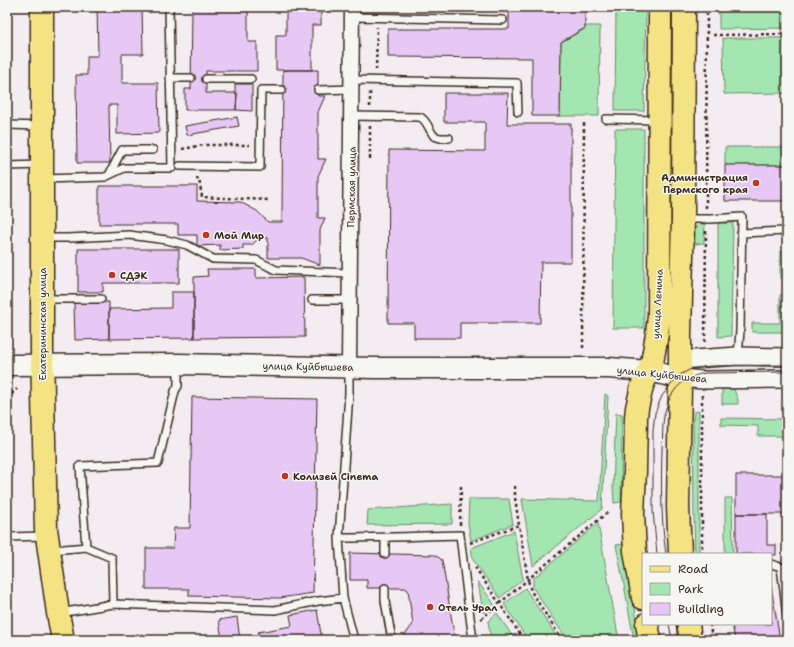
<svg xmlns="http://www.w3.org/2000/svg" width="794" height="647" viewBox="0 0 794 647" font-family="'Shantell Sans',sans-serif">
<rect width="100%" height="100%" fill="#f3edf2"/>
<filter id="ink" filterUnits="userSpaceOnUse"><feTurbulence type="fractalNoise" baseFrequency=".025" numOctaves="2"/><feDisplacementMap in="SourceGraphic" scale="8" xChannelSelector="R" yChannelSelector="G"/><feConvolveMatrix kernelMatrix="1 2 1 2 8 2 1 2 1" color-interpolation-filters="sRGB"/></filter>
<g filter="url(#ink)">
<path fill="#a3e6b1" stroke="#6f8868" d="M616,7h30l-2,104h-29z
M719,7h68v21l-68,1z
M585,26h15l-1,90h-39l1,-74 24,-13z
M723,38h64v55l-63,1z
M615,129h29v199h-31z
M725,147h62v18h-62z
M718,223h15l-2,113 -13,1z
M700,224h5l-1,19 -9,1v-16z
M780,252h7v26h-7z
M780,295h7v37h-35v-9h28z
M722,389h12l4,11v4h-16z
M605,394l3,2 -6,113 -69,57 -11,-67 77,2z
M699,411v143h-4l-1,-36 -1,-98 1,-8z
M616,413l6,1 -1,88 -7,1 -1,-16z
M721,418l66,1v17h-29v-10l-37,-1z
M725,498h7l1,56 -8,-1z
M469,499h40l4,25 -42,17 -3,-18z
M452,504v20l-85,1 1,-15z
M598,523l20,112 -6,5h-45l-34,-52v-9z
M514,531l9,48 -23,19 -27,-38 -2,-12z
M625,544l15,96h-6l-10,-55 -8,-40z
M478,582l16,22 -11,9v-1z
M525,588l34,52h-31l-24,-36z
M497,613l18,27h-24l-3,-19z"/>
<path fill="#e7c7f4" stroke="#3b2a1e" d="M97,7h45l1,47h-21v29h36l1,50 -42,1v-29h-8l1,58h-33l-1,-88h11v-19h11z
M192,7h56v35h9v29h-51v22h31l-1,17h-51v-21h6z
M286,7h35v18h-9v45h-36v-35h10z
M430,7h155v21l-24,14 -1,74h-28v-58l-144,-1v-28h121v-17h-13v-3l-66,-1z
M283,70h35v26h7l-7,16v47h8l-8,17v42h7l-5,12v35l-19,-7h-33v-20h-9l-7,7h-9v4l-23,1v-5l-23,1v-11h-19v-11h-79v-38h98v15l43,1 17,9 11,11h14z
M235,84h17v27l-16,-1 1,-17h-2z
M444,93h64l-1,31h64v138h-30l-1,61h-80v15h-46v-15h-26l1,-173 96,1v-29h-41z
M237,117l2,9 -52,9 -2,-9z
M7,148l1,18 -1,166z
M725,165h62v48h-2v-12h-60z
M78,249h101v34h-76v9h-25z
M207,269h49v9l48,-1 1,60 -111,1v-61l14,-1z
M171,292h23v46l-85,1v-30l62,-1z
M109,302v37l-34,1 -1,-37z
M192,397l125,2 -4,194 -33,5 -91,-2v-7h-43v-41h27l1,-20h16z
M736,475h51v39h-51z
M736,514h31v31h9v10h-5v-1h-35z
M350,553l85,2 7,5 13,80h-49l-1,-5 8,-11 -5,-34 -3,-2h-38v-8h-17z
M771,586l9,54h-45l-3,-16h39z
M317,610l5,30h-62l-2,-8 34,-6 -2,-11z
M237,617l3,23h-18l-3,-20z"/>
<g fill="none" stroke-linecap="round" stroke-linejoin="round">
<g stroke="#3b2a1e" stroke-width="10">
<path id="service" d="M352,17l151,3
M170,78h21
M206,79h45
M352,80l165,3 1,29
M318,90l34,-1
M351,116l69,1c7,3 9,13 14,19l6,2h9
M606,119l52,1
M7,125l34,1
M8,166l32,-1
M180,166l80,1 1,-77h21
M109,175l13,-25h31
M44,179l61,-2 19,-9h48l-3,-161
M685,219h26l31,-2 -2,114 -2,25
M741,233l46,-2
M45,238h23l61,-3 38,5 20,5 26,14 43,1 20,10 74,3
M44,299h57
M312,300h38
M349,369v24l-10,145 4,60 11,42
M7,537l38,-1
M339,538c40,0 80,-2 121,-3l7,59 6,46
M51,550l25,-2 10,-1
M385,554v-17
M771,564l10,3 6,48
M385,588v13l7,39
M113,604l-1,-46 -26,-11 -6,-81 78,-3 17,-72 3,-5v-21
M59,613l25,-4 29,-5 162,6 43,-9 25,-3
M142,639l1,1"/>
</g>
<g stroke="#3b2a1e" stroke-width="17">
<path id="minor" d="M349,367l3,-360"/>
</g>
<g stroke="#3b2a1e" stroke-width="20">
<path id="tertiary" d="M680,360l58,-4 49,1
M680,378l23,2 84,-1"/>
</g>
<g stroke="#3b2a1e" stroke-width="23">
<path id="secondary" d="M7,365l171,-1 196,4h235l40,3 31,7"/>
</g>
<g stroke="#3b2a1e" stroke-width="25">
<path id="primary" d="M42,7v343l4,179 12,84 5,27
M680,554l-2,-47 2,-123v-50l3,-115 1,-212
M643,598l-8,-47 -2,-37 2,-43 1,-54 1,-9 5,-22 10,-23 5,-29 2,-18 1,-309
M647,624l3,16
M688,624l2,16"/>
</g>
<path stroke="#3b2a1e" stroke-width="2.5" stroke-dasharray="3 3" stroke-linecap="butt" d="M713,35l74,-1
M376,70l1,-43
M370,107v-17
M370,126v33
M182,149l22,-4h46
M196,179h3l3,18 66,3
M706,208l1,-201
M705,342l1,-113
M583,348l1,-226
M702,395v159
M7,398l10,-9
M515,486v12l4,27 9,55 3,11 31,49
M460,525l1,-39
M470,543l49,-18
M475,567l49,73
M481,619l128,-108
M710,624l2,16"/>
<use href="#service" stroke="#f6f6f2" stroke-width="7"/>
<use href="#minor" stroke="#f6f6f2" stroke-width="14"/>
<use href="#tertiary" stroke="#f6f6f2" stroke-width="17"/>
<use href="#secondary" stroke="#f6f6f2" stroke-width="20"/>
<use href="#primary" stroke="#f4e382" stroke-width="22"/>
<path stroke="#3b2a1e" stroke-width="1" d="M657,554l-4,-43v-81l2,-17 7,-17 6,-8 12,-13 9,-5 8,-2 13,-2 77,-1
M666,554c-5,-34 -5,-70 -4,-104 1,-11 0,-23 2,-34 1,-6 4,-14 7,-20 7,-13 19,-20 34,-23l82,-1
M669,624l3,16
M677,624l2,16"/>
</g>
</g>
<g fill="#c8321e" stroke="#f6f6f2" stroke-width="1.5">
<circle cx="756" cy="183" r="4"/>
<circle cx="206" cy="235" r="4"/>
<circle cx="112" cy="275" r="4"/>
<circle cx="285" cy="476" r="4"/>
<circle cx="430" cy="607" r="4"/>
</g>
<g text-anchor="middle" stroke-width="3" stroke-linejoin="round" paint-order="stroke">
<g font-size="10" font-weight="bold" fill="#3b2a1e" stroke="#f6f6f2" text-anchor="start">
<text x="748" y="181" text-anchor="end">Администрация<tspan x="748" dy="12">Пермского края</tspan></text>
<text x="214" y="239">Мой Мир</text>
<text x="120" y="279">СДЭК</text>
<text x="293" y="480">Колизей Cinema</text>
<text x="438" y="611">Отель Урал</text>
</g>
<g font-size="10" fill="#3b2a1e" stroke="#f6f6f2">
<text transform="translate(351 187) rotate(-89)" y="4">Пермская улица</text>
<text transform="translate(657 304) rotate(-87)" y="4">улица Ленина</text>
<text transform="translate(42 324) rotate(-90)" y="4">Екатерининская улица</text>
<text transform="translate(308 366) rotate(1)" y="4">улица Куйбышева</text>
<text transform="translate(662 374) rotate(6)" y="4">улица Куйбышева</text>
</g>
</g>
<rect width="794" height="647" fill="none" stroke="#f6f6f2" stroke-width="24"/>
<rect x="12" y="12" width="770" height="623" fill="none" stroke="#3b2a1e" stroke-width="1.5" filter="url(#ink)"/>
<rect x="642" y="553" width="130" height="72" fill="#f6f6f2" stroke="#aba49d"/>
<rect x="650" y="566" width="20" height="6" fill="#f4e382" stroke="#aba49d"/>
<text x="678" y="573" font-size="12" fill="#3b2a1e">Road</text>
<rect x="650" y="583" width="20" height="12" fill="#a3e6b1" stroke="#aba49d"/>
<text x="678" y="593" font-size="12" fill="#3b2a1e">Park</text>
<rect x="650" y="603" width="20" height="12" fill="#e7c7f4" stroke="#aba49d"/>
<text x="678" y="613" font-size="12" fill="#3b2a1e">Building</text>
</svg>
